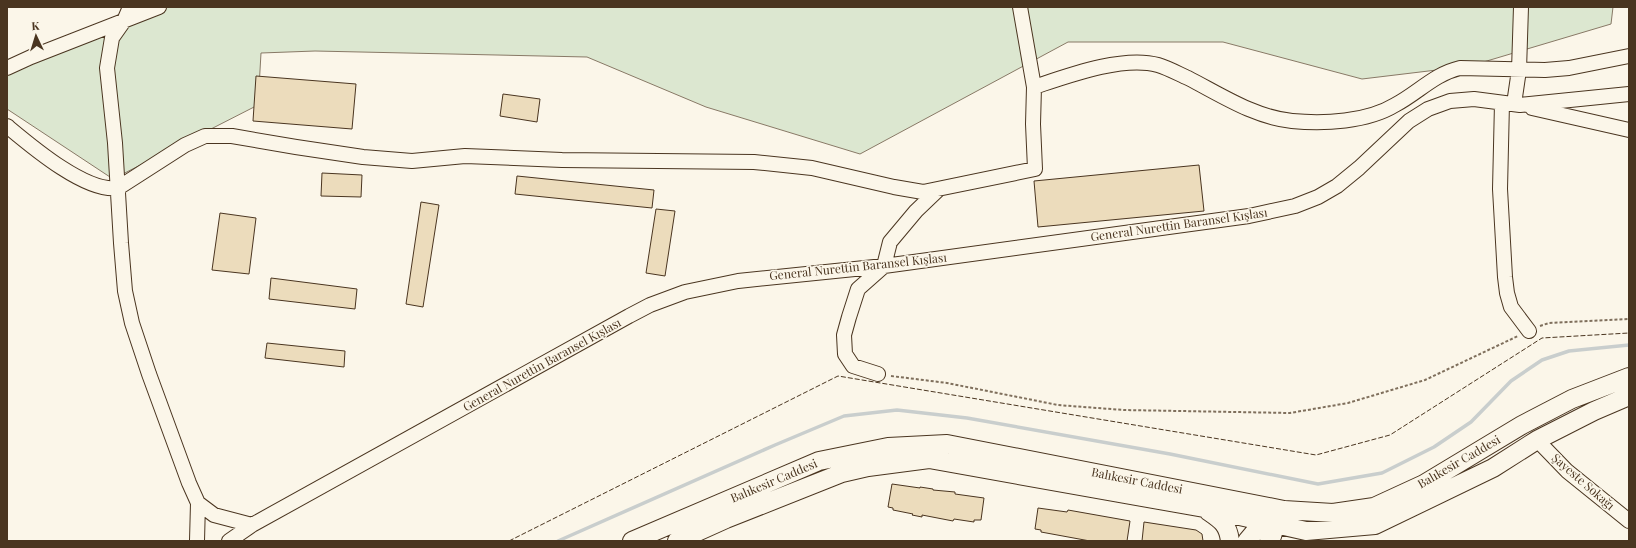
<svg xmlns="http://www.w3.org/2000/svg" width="1636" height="548" viewBox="0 0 1636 548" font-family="'Playfair Display',serif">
<rect width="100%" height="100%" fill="#fbf6e9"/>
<path fill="#dce7d0" stroke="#887966" d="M152,7h1461l-2,17 -141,42 -108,13 -139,-37h-155l-208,112 -154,-47 -119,-50 -272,-6 -54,2 -3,52 -145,74 -106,-70v-37z"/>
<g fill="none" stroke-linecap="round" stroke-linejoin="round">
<path stroke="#c9cecd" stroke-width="3.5" d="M558,541l217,-96 69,-29 53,-6 70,8 203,36 148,30 64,-11 52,-26 37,-25 40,-41 31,-21 27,-9 60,-6"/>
</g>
<path fill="#ecdcbc" stroke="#4a3520" d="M256,76l100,8 -4,45 -99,-8z
M503,94l37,5 -3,23 -37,-6z
M1199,165l5,46 -166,16 -4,-46z
M322,173l40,2 -1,22 -40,-1z
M517,176l137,14 -2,18 -137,-14z
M421,202l18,3 -16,102 -17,-3z
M656,209l19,2 -10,65 -19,-3z
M220,213l36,5 -7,56 -37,-4z
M271,278l86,11 -2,20 -86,-10z
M267,343l78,8 -1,16 -79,-9z
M892,484l28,4v-1l13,2v1l22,2v2l29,4 -3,22h-7v2l-20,-3 -1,2 -31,-6v2l-10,-2 1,-1 -20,-4v-2l-5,-1z
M1038,508l29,4 1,-2 62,11 -3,20h-37l-49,-9v-2l-6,-1z
M1144,522l52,8 6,4 1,7h-61z"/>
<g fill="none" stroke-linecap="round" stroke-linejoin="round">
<g stroke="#4a3520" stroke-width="16">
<path id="minor" d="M130,7l-6,14 -12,17 -5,30 8,75 6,100 4,48 7,32 17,51 40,109 9,20
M7,68l24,-11 128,-50
M1034,87c33,-11 89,-32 124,-22 10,3 21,9 30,13 33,17 66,39 104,43 32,3 75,1 103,-16 23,-12 39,-31 65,-37l85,2 24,-2 60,-12
M1502,103l-2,86 5,88 2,16 4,14 18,24
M1514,104l5,-34 2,-63
M1532,108l97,22
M7,126c24,20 79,67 111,62l67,-43 20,-9h27l64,11 67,10 49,4 53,-5 97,4 192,2 58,6 82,19 29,5 112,-23 -2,-45 1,-37 -14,-80
M878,374l-25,-8 -8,-12 -1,-19 5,-18 9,-28 26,-23 6,-24 26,-31 23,-22
M1537,440l30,31 62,50
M197,541l1,-38 16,12 38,10
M229,541l23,-16 377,-209 21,-11 35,-13 53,-11 146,-15 365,-50 46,-10 23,-9 19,-11 22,-18 50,-47 19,-12 22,-8 24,-2 46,6 109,-11"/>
</g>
<g stroke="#4a3520" stroke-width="20">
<path id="major" d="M1208,511c13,9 20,13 22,30
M632,541l187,-80 69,-14 59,-3 337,66 49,3 41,-6 50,-23 98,-59 50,-26 57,-22
M677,541l49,-22 116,-46 26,-6 61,-8 275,49 102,23 69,-6 118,-57 44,-28 57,-29 35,-15
M1247,541l16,-19 7,-6
M1269,541c6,-7 6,-19 2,-28"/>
</g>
<path stroke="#7f6f5c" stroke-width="2" stroke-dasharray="3 2" stroke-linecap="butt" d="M1540,326l9,-3 80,-4
M891,376l56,7 111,22 66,5 166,3 58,-10 77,-23 93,-44"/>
<use href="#minor" stroke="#fbf6e9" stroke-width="14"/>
<use href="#major" stroke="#fbf6e9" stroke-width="18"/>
<path stroke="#4a3520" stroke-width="1" stroke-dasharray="5 2" stroke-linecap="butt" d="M509,541l329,-165 478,79 74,-20 152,-97 87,-5"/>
</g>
<g text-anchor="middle" stroke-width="3" stroke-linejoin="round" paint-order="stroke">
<g font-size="12" fill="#4a3520" stroke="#fbf6e9">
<text transform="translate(1179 225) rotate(-8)" y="4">General Nurettin Baransel Kışlası</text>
<text transform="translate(858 267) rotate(-6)" y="4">General Nurettin Baransel Kışlası</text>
<text transform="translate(542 365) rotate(-29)" y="4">General Nurettin Baransel Kışlası</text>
<text transform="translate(1459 462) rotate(-30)" y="4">Balıkesir Caddesi</text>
<text transform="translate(774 481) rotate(-23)" y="4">Balıkesir Caddesi</text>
<text transform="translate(1137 481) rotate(11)" y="4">Balıkesir Caddesi</text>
<text transform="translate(1583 482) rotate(41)" y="4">Şayeste Sokağı</text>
</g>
</g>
<rect width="1636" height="548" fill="none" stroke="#4a3520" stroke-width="16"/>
<g transform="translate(36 36) rotate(356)" stroke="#fbf6e9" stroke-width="3" paint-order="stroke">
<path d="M0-3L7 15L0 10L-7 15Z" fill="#4a3520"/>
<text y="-6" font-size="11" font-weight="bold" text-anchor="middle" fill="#4a3520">K</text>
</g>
</svg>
